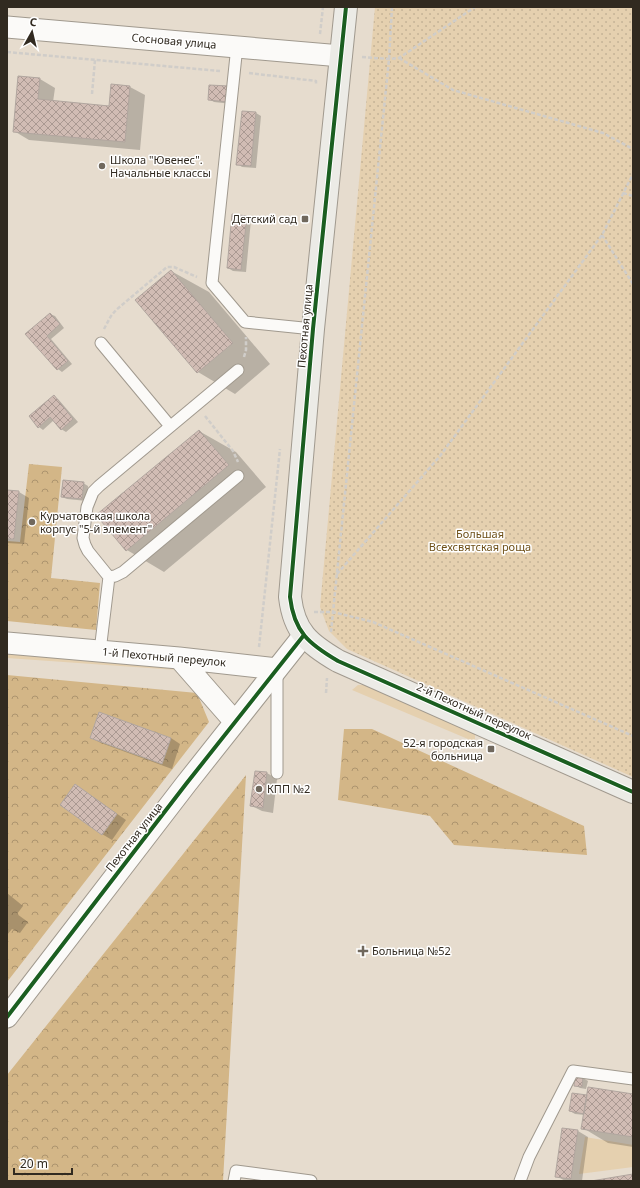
<svg xmlns="http://www.w3.org/2000/svg" width="640" height="1188" viewBox="0 0 640 1188" font-family="'Noto Sans',sans-serif">
<defs>
<pattern id="forest-crowns" width="20" height="18" patternUnits="userSpaceOnUse"><rect width="20" height="18" fill="#d3b687"/><path d="M2 6a3 3 0 1 1 6 0M12 15a3 3 0 1 1 6 0" fill="none" stroke="#ac946e"/></pattern>
<pattern id="park-dots" width="8" height="8" patternUnits="userSpaceOnUse"><rect width="8" height="8" fill="#e5d0af"/><path d="M2 2h.1M6 6h.1" fill="none" stroke="#c5b396" stroke-width="1.8" stroke-linecap="round"/></pattern>
<pattern id="building-cross-hatch" width="8" height="8" patternUnits="userSpaceOnUse"><rect width="8" height="8" fill="#d1bcb4"/><path d="M0 0l8 8M0 8l8-8" fill="none" stroke="#aa9992"/></pattern>
</defs>
<rect width="100%" height="100%" fill="#e6dcce"/>
<path fill="#e5d0af" d="M7,651l167,14 3,5 -170,-12z
M358,685h7l110,48v9l-123,-52z
M585,1137l48,8v22l-54,7z"/>
<path fill="url(#forest-crowns)" d="M29,464l33,3 -11,111 49,5 -4,47 -89,-9v-80l13,1z
M7,675l190,18 12,29 -202,260z
M344,729h28l212,97 3,29 -133,-10 -24,-29 -92,-16z
M246,775l-23,406h-216v-106z"/>
<path fill="url(#park-dots)" d="M375,7h258v770l-286,-128 -18,-18 -9,-24z"/>
<path fill="#0003" d="M40,79l15,9 -2,14 57,5 2,-22 18,2 15,8 -5,55 -111,-10 -15,-9z
M229,87l3,17 -18,-2 -5,-3z
M256,113l5,3 -5,52 -14,-1 -4,-3z
M246,217l5,3 -5,52 -13,-1 -5,-3z
M171,271l38,21 61,72 -35,30 -37,-22z
M50,314l5,2 9,12 -13,11 21,25 -10,8 -4,-3 -31,-35z
M54,397l4,2 20,23 -12,10 -5,-3 -7,-9 -11,10 -4,-3z
M199,431l37,21 30,35 -102,85 -37,-22 -29,-34z
M83,483l5,3 -1,15 -20,-2 -5,-2z
M7,491l12,1 10,6 -5,46 -17,-1z
M91,738h80l9,6 -8,25 -71,-26z
M267,773l10,6 -4,34 -11,-2 -10,-5z
M76,785l50,35 -14,20 -10,-6z
M7,893l16,13 -6,8 11,8 -8,11 -8,-4 -5,6z
M583,1078l5,3 -2,8 -6,-1 -5,-3z
M633,1095v52l-25,-4 -25,-15 2,-13 -10,-1 -5,-3 17,-15z
M563,1129l15,2 10,6 -6,44h-17l-8,-5z"/>
<path fill="url(#building-cross-hatch)" stroke="#b1a69f" d="M18,76l22,2 -2,21 71,7 2,-22 19,2 -5,56 -112,-10z
M209,85l20,1 -1,16 -20,-2z
M242,111l14,1 -5,54 -15,-1z
M232,214l15,2 -6,54 -14,-2z
M171,270l62,73 -36,30 -62,-73z
M50,313l10,11 -13,12 21,25 -11,9 -32,-36z
M54,395l19,24 -12,11 -11,-13 -12,11 -9,-12z
M199,430l30,35 -103,86 -30,-36z
M63,480l21,2 -2,17 -21,-2z
M7,490l12,1 -5,48h-7z
M99,712l72,26 -9,26 -72,-26z
M255,771l12,1 -4,36 -13,-2z
M75,784l42,30 -15,21 -42,-30z
M575,1076l8,1 -1,10 -8,-1z
M588,1087l45,7v43l-52,-8z
M572,1093l15,2 -3,19 -15,-3z
M562,1128l16,2 -7,49 -16,-2z
M633,1174v7h-42z"/>
<g fill="none" stroke-linecap="round" stroke-linejoin="round">
<g stroke="#a0998e" stroke-width="13">
<path id="lane" d="M237,46l-25,237 33,39 68,7
M101,343l69,83
M238,476l-115,96 -8,4 -6,1 -21,-26 -3,-6 -2,-7 4,-31 6,-15 6,-6 139,-116
M100,651l9,-74
M277,671v102
M234,1181l2,-10 75,10
M520,1181l9,-24 44,-86 60,8"/>
</g>
<g stroke="#a0998e" stroke-width="23">
<path id="street" d="M7,27l334,29
M7,643l172,15 98,11
M179,658l56,64
M7,1017l179,-233 118,-149"/>
</g>
<g stroke="#a0998e" stroke-width="24">
<path id="secondary" d="M346,7l-33,322 -23,268c4,35 19,47 48,64l295,131"/>
</g>
<path stroke="#d0cdc9" stroke-width="2.5" stroke-dasharray="4 2" stroke-linecap="butt" d="M320,34l3,-27
M7,52l213,19
M362,57l27,2 10,-1 76,-51
M399,58l54,32 150,43 30,16
M249,73l67,8v3
M92,94l3,-34
M623,193l10,3
M602,235l31,49
M104,329l7,-13 5,-6 51,-43h7l23,10
M244,357l2,-7v-13
M205,416l28,35 5,11
M337,574l103,-118 162,-221 31,-61
M314,612h19l40,10 260,114
M331,632l58,-573 3,-52
M259,647l21,-198
M326,693l1,-15"/>
<use href="#lane" stroke="#fbfaf8" stroke-width="11"/>
<use href="#street" stroke="#fbfaf8" stroke-width="21"/>
<use href="#secondary" stroke="#ecebe6" stroke-width="22"/>
<g stroke="#fff" stroke-width="6">
<path id="cycleway" d="M346,7l-33,322 -23,268c4,35 19,47 48,64l295,131
M7,1017l179,-233 118,-149"/>
</g>
<use href="#cycleway" stroke="#1b5e20" stroke-width="4"/>
</g>
<g fill="#70685d" stroke="#fff" stroke-width="1.5">
<circle cx="102" cy="166" r="4"/>
<rect x="301" y="215" width="8" height="8" rx="2"/>
<circle cx="32" cy="522" r="4"/>
<rect x="487" y="745" width="8" height="8" rx="2"/>
<circle cx="259" cy="789" r="4"/>
<path d="M361 945h4v4h4v4h-4v4h-4v-4h-4v-4h4z"/>
</g>
<g text-anchor="middle" stroke-width="3" stroke-linejoin="round" paint-order="stroke">
<g font-size="11" fill="#312a20" stroke="#fff">
<text transform="translate(174 41) rotate(5)" y="4">Сосновая улица</text>
<text transform="translate(305 326) rotate(-85)" y="4">Пехотная улица</text>
<text transform="translate(164 657) rotate(5)" y="4">1-й Пехотный переулок</text>
<text transform="translate(474 711) rotate(24)" y="4">2-й Пехотный переулок</text>
<text transform="translate(134 837) rotate(-52)" y="4">Пехотная улица</text>
</g>
<g font-size="11" fill="#312a20" stroke="#fff" text-anchor="start">
<text x="110" y="164">Школа "Ювенес".<tspan x="110" dy="13">Начальные классы</tspan></text>
<text x="297" y="223" text-anchor="end">Детский сад</text>
<text x="40" y="520">Курчатовская школа<tspan x="40" dy="13">корпус "5-й элемент"</tspan></text>
<text x="483" y="747" text-anchor="end">52-я городская<tspan x="483" dy="13">больница</tspan></text>
<text x="267" y="793">КПП №2</text>
<text x="372" y="955">Больница №52</text>
</g>
<g font-size="11" fill="#6f5119" stroke="#fff">
<text x="480" y="538">Большая<tspan x="480" dy="13">Всехсвятская роща</tspan></text>
</g>
</g>
<rect width="640" height="1188" fill="none" stroke="#312a20" stroke-width="16"/>
<g transform="translate(32 32) rotate(8)" stroke="#ffffff" stroke-width="3" paint-order="stroke">
<path d="M0-3L7 15L0 10L-7 15Z" fill="#312a20"/>
<text y="-6" font-size="11" font-weight="bold" text-anchor="middle" fill="#312a20">С</text>
</g>
<path d="M14 1168v6h58v-6" fill="none" stroke="#312a20" stroke-width="2"/>
<text x="20" y="1168" font-size="12" fill="#312a20" stroke="#ffffff" stroke-width="3" paint-order="stroke">20 m</text>
</svg>
